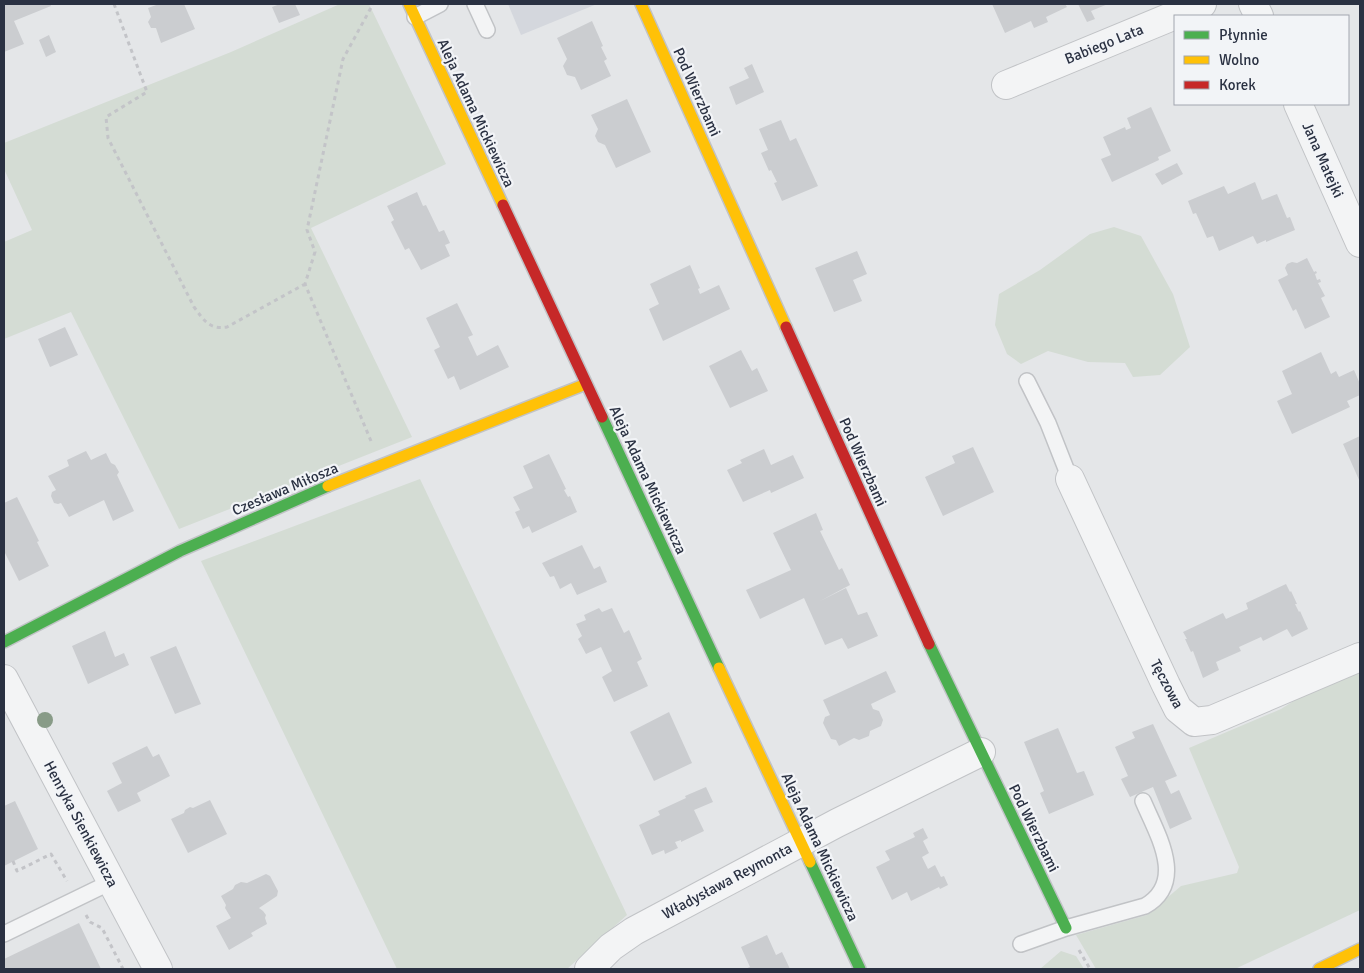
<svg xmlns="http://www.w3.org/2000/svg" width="1364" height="973" viewBox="0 0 1364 973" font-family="Signika,sans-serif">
<rect width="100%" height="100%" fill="#e4e6e8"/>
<path fill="#d4d7dd" d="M508,4h89l-76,31z"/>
<path fill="#d4dcd4" d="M340,4h29l77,160 -135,64 101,209 -233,92 -108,-217 -67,27v-97l28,-12 -28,-61v-26l227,-91z
M1114,227l27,9 32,58 17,53 -30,28 -27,2 -8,-14 -37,-1 -40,-11 -27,13 -14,-10 -12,-29 4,-31 41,-24 50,-36z
M420,479l207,436 -60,54h-170l-196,-408z
M1360,665v245l-125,59h-139l-20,-34 71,-20 34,-29 56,-13 2,-6 -50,-119 92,-39 51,-32z
M1061,951l15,5 8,13h-44z"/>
<path fill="#cbcdd0" d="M4,4h46l1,2 -37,15 10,23 -20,8z
M159,4h25l11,25 -34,14 -5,-15h-5l-3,-6 3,-5 -3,-9z
M280,4h15l5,11 -21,8 -7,-16z
M992,4h73l2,3 -21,10 2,5 -14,6 -3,-7 -26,12z
M1078,4h30l-17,7 4,8 -8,3z
M592,21l11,25 -2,1 6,12 -3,2 7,15 -30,14 -6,-13 -8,-2 -4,-9 4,-7 -10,-21z
M49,35l7,17 -10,5 -7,-17z
M752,64l12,28 -28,13 -7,-18 20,-9 -5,-10z
M627,99l24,53 -35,16 -11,-23 -7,-3 -3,-6 3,-7 -7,-14z
M1151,107l20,44 -13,6 1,3 -47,22 -11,-23 10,-4 -8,-18 22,-10 1,3 5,-2 -4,-10z
M781,120l9,21 6,-3 22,48 -36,15 -8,-18 3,-1 -6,-12 -2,1 -8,-18 7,-3 -9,-21z
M1177,163l6,11 -21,11 -7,-11z
M1255,182l7,18 15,-6 10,24 3,-1 5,13 -29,12v-2l-9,4 -4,-8 -34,15 -6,-15 -6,2 -11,-25 -3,1 -5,-13 36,-15 4,8z
M417,192l6,14 3,-1 13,27 5,-2 6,13 -5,2 5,11 -29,14 -12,-22 -4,2 -14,-28 3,-2 -7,-14z
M857,251l10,23 -14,6 9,21 -28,11 -19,-44z
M1307,258l7,14 2,-1 1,2 -2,1 2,6 3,-1 1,3 -3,1 7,13 -4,2 9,19 -25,12 -9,-20 -3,2 -15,-31 10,-5 -3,-7 2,-4 5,-2 5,1z
M690,265l10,23 -2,1 2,5 19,-9 11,24 -67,32 -14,-32 10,-5 -9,-20z
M457,303l16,32 -5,2 9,19 21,-11 11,22 -49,23 -6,-14 -6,3 -14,-29 6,-3 -14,-29z
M65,327l13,28 -28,12 -12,-28z
M741,350l11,21 5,-3 11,23 -38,17 -21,-42z
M1321,352l10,22 5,-3 3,6 15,-7 6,14v11l-13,6 3,6 -58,27 -15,-33 15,-7 -10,-23z
M1360,436v46l-17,-38z
M973,447l21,45 -51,24 -18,-39 30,-14 -3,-7z
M764,449l7,16 22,-10 11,23 -33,15 -1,-3 -27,12 -16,-32 15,-7 -2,-3z
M86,451l5,9 15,-7 5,10 4,2 4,7 -2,3 17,36 -21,10 -9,-21 -35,17 -8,-14 -3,1 -4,-1 -3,-7 1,-4 4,-2 -8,-14 21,-10 -2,-6z
M549,454l17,35 -2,1 4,7 2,-1 7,16 -45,21 -3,-7 -6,3 -8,-17 5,-2 -7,-13 20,-9 -10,-22z
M17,497l22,44 -2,1 12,24 -30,15 -15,-30v-48z
M816,513l7,17 -3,1 19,39 3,-2 8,17 -30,16 26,-13 12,27 9,-3 11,24 -30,13 -6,-11 -17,7 -21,-47 -44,21 -14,-29 45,-20 -18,-37z
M582,545l12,24 6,-3 7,16 -30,13 -6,-12 -11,6 -6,-13 -4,1 -8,-14z
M1286,584l4,8 1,-1 6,13h-2l4,8 1,-1 8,18 -16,8 -5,-8 -24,12 -2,-4 -22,10 2,4 -25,11 3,8 -16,8 -10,-27 -2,1 -6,-13h2l-4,-7 40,-19 3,6 22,-10 -2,-6z
M599,608l3,4 10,-4 12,25 5,-3 13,29 -5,3 11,24 -34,16 -12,-25 10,-6 -11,-24 -15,7 -8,-15 4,-3 -6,-12 10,-4 -2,-5z
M105,631l10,26 9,-4 5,12 -41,19 -16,-38z
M176,646l25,58 -26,10 -25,-57z
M886,671l10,21 -25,12 2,5 6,2 4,9 -2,6 -11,5 -1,5 -10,4 -5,-2 -15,8 -3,-6 -5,-1 -8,-16 2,-6 5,-2 -7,-15z
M669,712l23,51 -38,18 -24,-49z
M1153,724l24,52 -12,5 6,13 8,-4 13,29 -22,10 -17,-42 -23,10 -9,-18 7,-3 -13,-29 20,-9 -3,-6z
M1058,728l19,45 7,-2 10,24 -45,19 -9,-21 4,-2 -20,-49z
M147,746l6,11 6,-3 11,22 -33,17 4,8 -23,11 -11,-21 15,-8 -10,-20z
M706,787l7,15 -19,8 10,21 -23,11v-2l-6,2 3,6 -13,6 -1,-4 -12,5 -13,-30 21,-10 -2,-4 28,-13 -1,-2z
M210,800l17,34 -39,19 -17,-34 13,-6 1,-3 5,-3 3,1z
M15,801l23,48 -34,17v-60z
M923,828l5,10 -5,3 6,12 -7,4 6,12 7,-4 6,12 3,-1 4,9 -8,4 -1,-2 -28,14 -4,-9 -15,8 -16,-33 14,-7 -5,-9 30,-14 -2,-4z
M266,874l4,2 8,15 -1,5 -18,12 4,3 3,4 -1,3 2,6 -16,9 2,3 -24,14 -13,-24 15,-8 -6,-10 1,-3 -5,-9 12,-7 2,-4 6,-3 6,1z
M79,923l22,46h-97v-10z
M767,935l9,20 6,-3 8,17h-45l5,-2 -9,-20z"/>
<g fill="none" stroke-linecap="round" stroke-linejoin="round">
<g stroke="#c1c3c6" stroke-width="18">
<path id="lane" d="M475,4l12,26
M415,17l25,-13
M1027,381l21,42 22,56
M4,934l107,-52
M1021,944l45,-16 79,-22c42,-24 12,-72 -2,-105"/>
</g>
<g stroke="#c1c3c6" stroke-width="30">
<path id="street" d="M1253,4l6,12
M1006,85l196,-81
M1298,104l62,139
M1070,479l96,206 12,24 16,13 18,-2 148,-63
M4,679l154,290
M589,969l22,-22 23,-16 203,-108 144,-71"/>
</g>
<g stroke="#c1c3c6" stroke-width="14">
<path id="fast" d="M602,417l117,251
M4,642l176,-91 148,-65
M929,644l137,284
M810,862l50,107"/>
</g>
<g stroke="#c1c3c6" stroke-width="14">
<path id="slow" d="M409,4l94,201
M641,4l145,323
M328,486l258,-102
M719,668l91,194
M1319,969l41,-20"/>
</g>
<g stroke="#c1c3c6" stroke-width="14">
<path id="jam" d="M503,205l99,212
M786,327l143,317"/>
</g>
<path stroke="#c3c4c8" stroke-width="3" stroke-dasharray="4 4" stroke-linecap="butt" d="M114,4l33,88 -41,25 2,21 86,169c10,13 15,23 33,20l78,-43
M371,441l-66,-157 10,-32 -8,-22 36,-171 30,-55
M13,861l4,10 34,-17 16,27
M86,915l4,7 12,6 21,41
M1079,950l11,19"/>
<use href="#lane" stroke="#f3f4f5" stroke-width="15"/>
<use href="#street" stroke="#f3f4f5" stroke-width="28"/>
<use href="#fast" stroke="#4caf50" stroke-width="11"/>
<use href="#slow" stroke="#ffc107" stroke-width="11"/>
<use href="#jam" stroke="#c62828" stroke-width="11"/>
</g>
<circle fill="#889b87" cx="45" cy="720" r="8"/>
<g text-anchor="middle" stroke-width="4.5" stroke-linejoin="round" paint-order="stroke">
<g font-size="15" fill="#2a3142" stroke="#f2f4f7">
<text transform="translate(1104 44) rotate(-22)" y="5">Babiego Lata</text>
<text transform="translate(697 92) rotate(66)" y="5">Pod Wierzbami</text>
<text transform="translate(476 113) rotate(65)" y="5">Aleja Adama Mickiewicza</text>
<text transform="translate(1323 160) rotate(66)" y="5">Jana Matejki</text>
<text transform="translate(863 462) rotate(66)" y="5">Pod Wierzbami</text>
<text transform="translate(648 480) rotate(65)" y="5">Aleja Adama Mickiewicza</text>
<text transform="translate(285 489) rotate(-23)" y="5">Czesława Miłosza</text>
<text transform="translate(1167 684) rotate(62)" y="5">Tęczowa</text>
<text transform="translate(81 824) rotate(62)" y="5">Henryka Sienkiewicza</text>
<text transform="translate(1034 828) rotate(64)" y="5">Pod Wierzbami</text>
<text transform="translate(820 847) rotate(65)" y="5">Aleja Adama Mickiewicza</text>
<text transform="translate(727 881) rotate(-28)" y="5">Władysława Reymonta</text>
</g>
</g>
<rect width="1364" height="973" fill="none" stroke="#2a3142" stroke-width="10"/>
<rect x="1174" y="15" width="175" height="90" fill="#f2f4f7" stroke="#a2a6af"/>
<rect x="1184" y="31" width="25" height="8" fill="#4caf50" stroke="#a2a6af"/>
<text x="1219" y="40" font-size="15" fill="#2a3142">Płynnie</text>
<rect x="1184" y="56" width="25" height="8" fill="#ffc107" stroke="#a2a6af"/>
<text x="1219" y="65" font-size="15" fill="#2a3142">Wolno</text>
<rect x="1184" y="81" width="25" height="8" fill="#c62828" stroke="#a2a6af"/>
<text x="1219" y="90" font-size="15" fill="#2a3142">Korek</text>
</svg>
